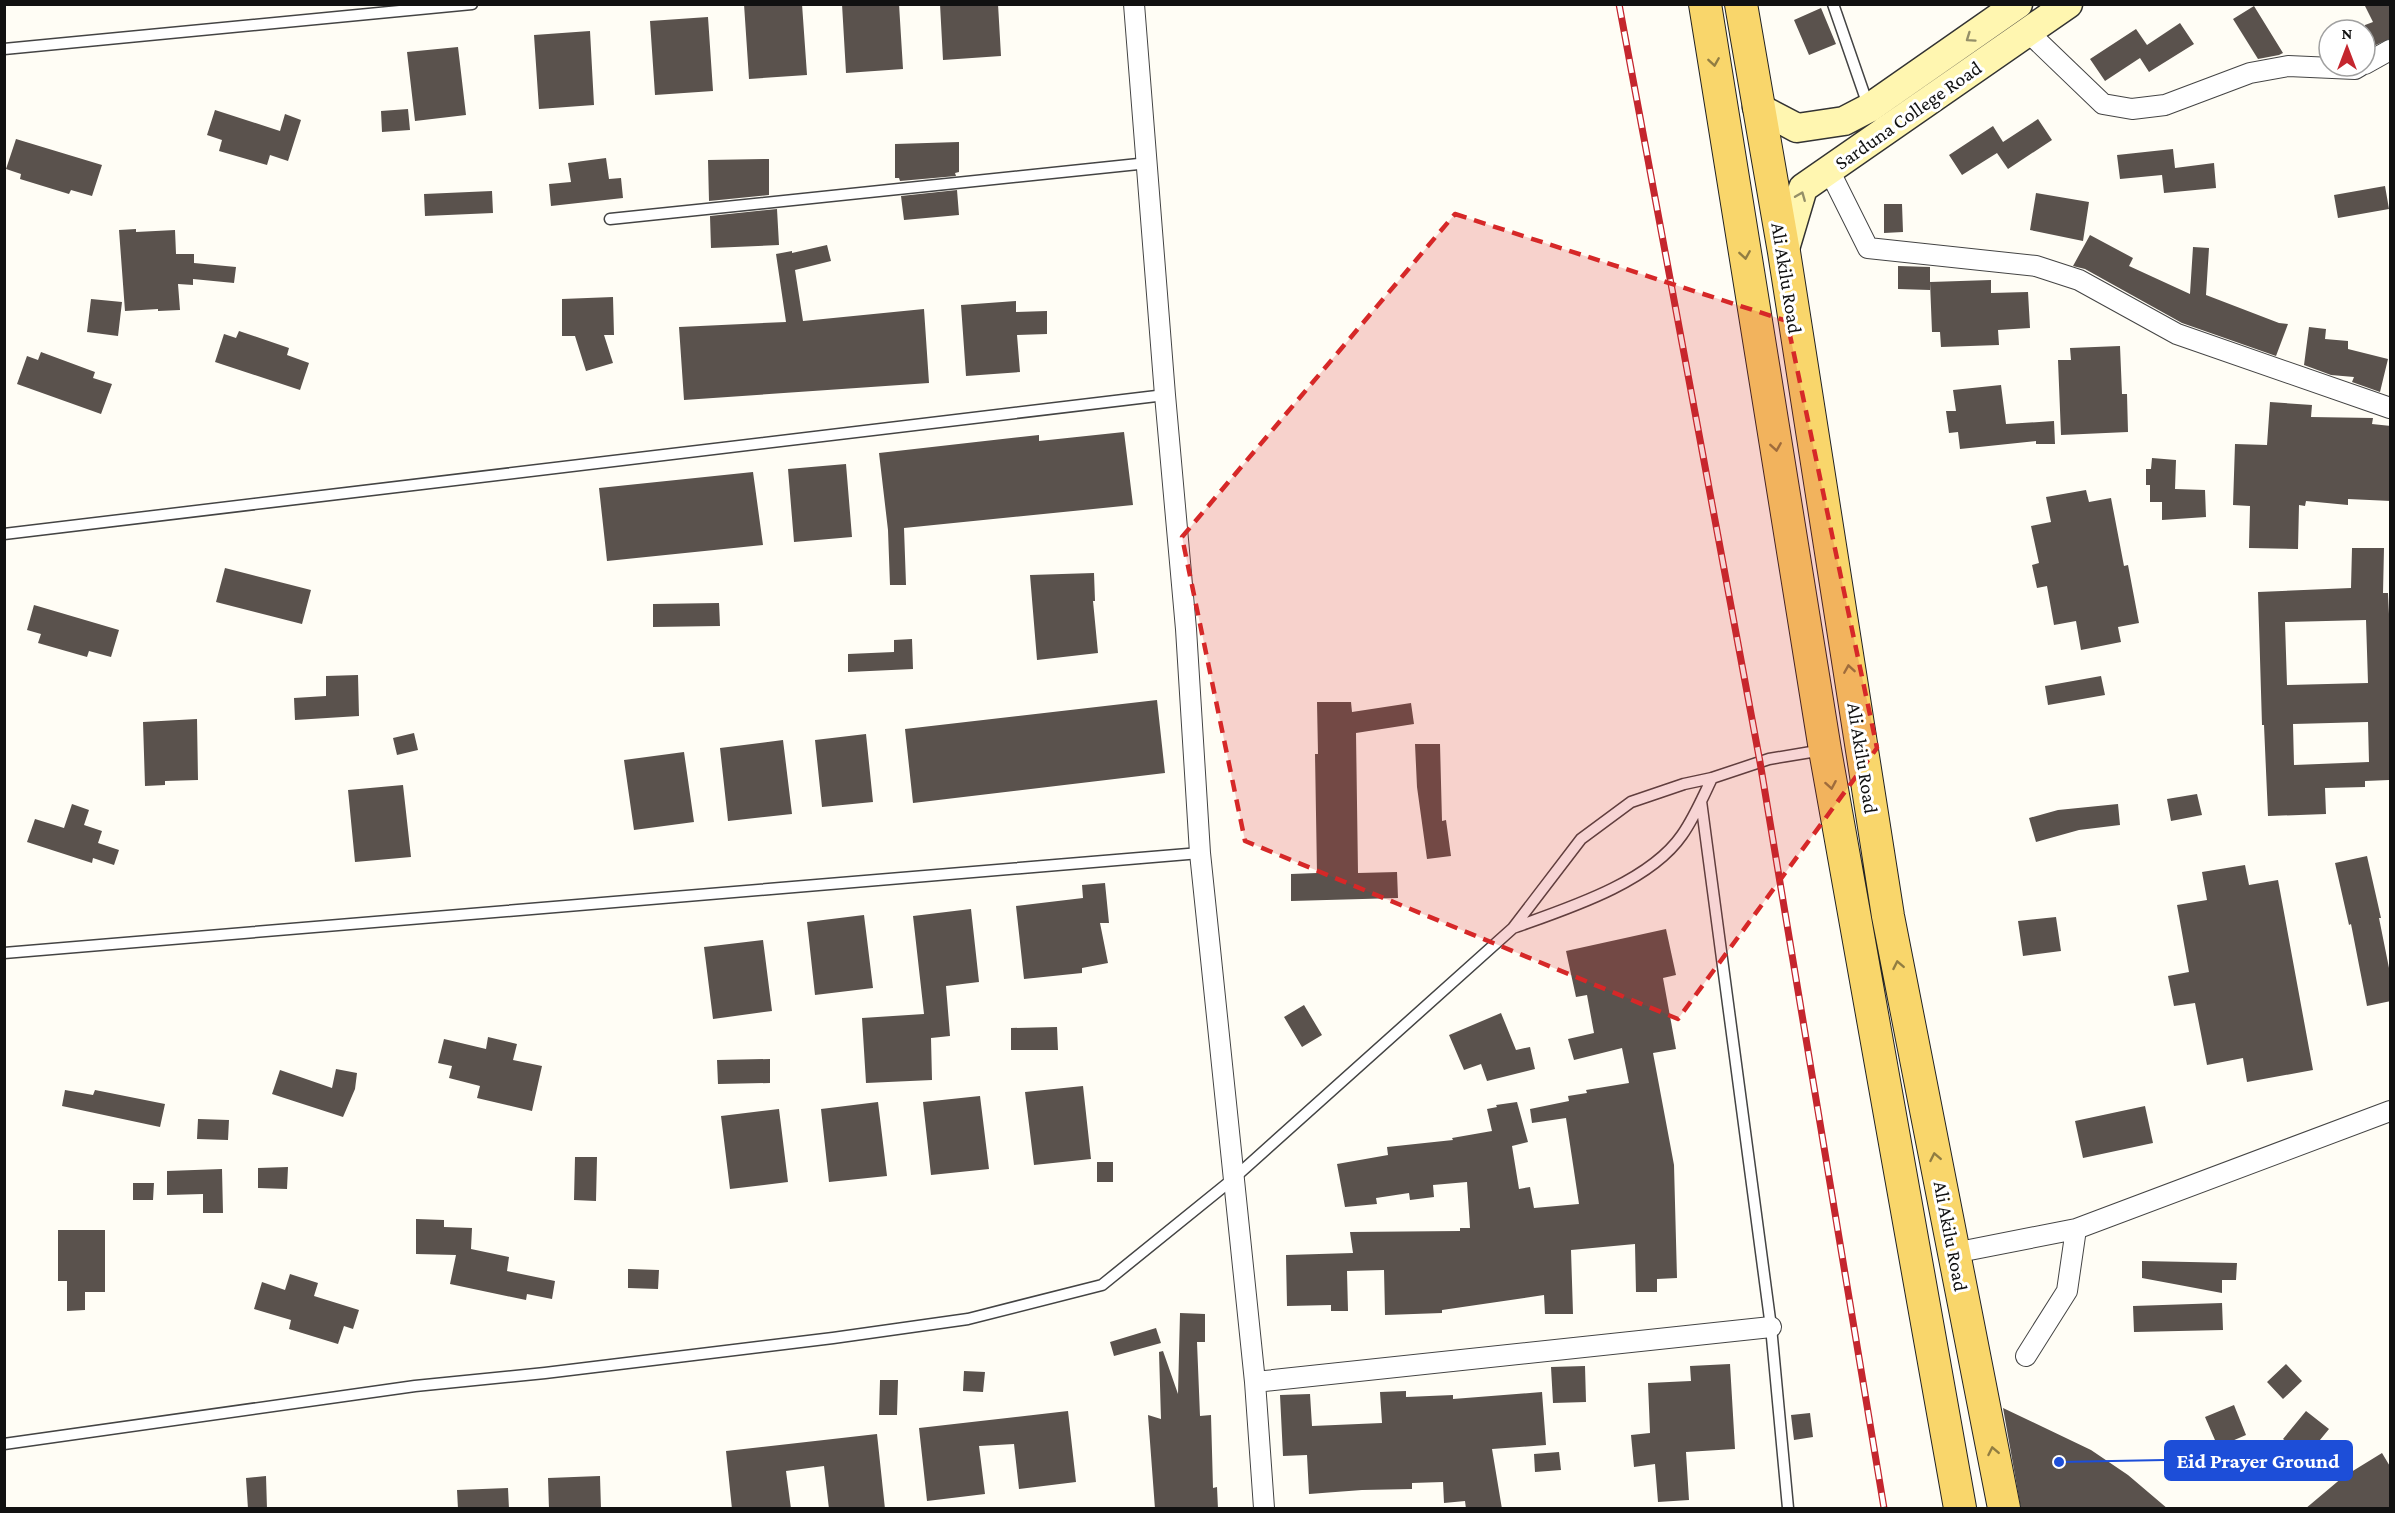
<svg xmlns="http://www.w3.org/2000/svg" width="2395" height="1513" viewBox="0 0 2395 1513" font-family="'Crimson Pro',serif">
<rect width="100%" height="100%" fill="#fffdf5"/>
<path fill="#5a524d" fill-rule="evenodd" d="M744,4h58l5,71 -58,4z
M842,4h57l4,65 -57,4z
M940,4h58l3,52 -58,4z
M2364,4h27v34l-26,12v-25l8,-3z
M2254,6l29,47 -4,2 -21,4 -25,-40z
M1821,8l15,36 -27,11 -15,-35z
M708,17l5,74 -58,4 -5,-74z
M2180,23l14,21 -45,28 -9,-14 -35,23 -15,-22 46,-30 11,16z
M590,31l4,74 -55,4 -5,-74z
M458,47l8,68 -51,6 -8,-69z
M408,109l2,21 -28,2 -1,-21z
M215,110l65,21 5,-17 16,6 -13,41 -18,-6 -3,10 -48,-14 3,-11 -15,-5z
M2038,119l14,21 -44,29 -11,-16 -35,22 -13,-20 44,-29 10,16z
M16,139l86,26 -10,31 -21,-6 -2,4 -49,-15 1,-5 -15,-5z
M959,142v30l-4,1 1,3 -56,5 -1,-3h-4v-34z
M2173,149l2,19 39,-5 2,25 -52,5 -2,-18 -42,4 -3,-24z
M606,158l3,21 12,-1 2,20 -72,8 -2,-22 22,-2 -3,-19z
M769,159v36l-60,6 -1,-41z
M2385,186l4,23 -51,9 -4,-23z
M957,190l2,25 -55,5 -3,-24z
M492,191l1,22 -68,3 -1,-22z
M2036,193l53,9 -6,39 -53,-11z
M1884,204h18l1,28 -19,1z
M777,209l2,36 -68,3 -1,-32z
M136,229v3l39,-2 1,24h18v9l42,4 -2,16 -41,-4v6l-15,-1 2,26 -22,1v-2l-33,2 -6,-81z
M2090,235l43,23 -4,8 61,28 3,-47 16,1 -3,47 73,28 9,1 -12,32 -94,-33 -97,-54 -12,-3z
M827,245l4,16 -36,9 8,51 121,-12 5,74 -245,17 -5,-73 107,-5 -10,-68 16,-3v2z
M1898,266l32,1v23l-32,-1z
M1991,280v13l37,-1 2,36 -32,2 1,15 -58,2 -1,-15h-8l-2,-50z
M613,297l1,38h-10l9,28 -27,8 -11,-35h-13v-37z
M91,299l31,3 -4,34 -31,-4z
M1016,301v11l31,-1v23l-30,1 3,37 -54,4 -5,-71z
M2309,327l17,2 -1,10 23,2v8l40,10 -8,33 -28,-10 2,-5 -23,-2 -27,-10z
M239,331l50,17 -2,7 22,8 -9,27 -85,-28 9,-28 12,4z
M2120,346l2,48h5l1,38 -67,3 -3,-75h13l-1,-12z
M41,352l54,20 -2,6 19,6 -11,30 -84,-30 10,-28 11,4z
M2001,385l5,39 48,-3 1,23h-19v-3l-76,8 -2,-17 -9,1 -3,-22h10l-3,-21z
M2270,402l42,3 -1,12 62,1 -1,6 19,2v75l-43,-2v6l-42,-4 -1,5 -6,-1 -1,44 -49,-1 1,-42 -17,-1 2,-61 32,1z
M1124,432l9,73 -229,23 2,57h-16l-2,-55 -9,-77 160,-18v6z
M2152,458l24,2 -1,29 30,1 1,27 -44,3v-18h-12v-17h-4v-16h5z
M846,464l6,73 -58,5 -6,-73z
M753,472l10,73 -156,16 -8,-73z
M2086,490l3,12 22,-4 13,68 4,-1 11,58 -21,4 3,15 -40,8 -5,-29 -22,4 -7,-39 -10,2 -5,-23 7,-2 -8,-37 20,-4 -5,-25z
M2352,548h32l-1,45h5l3,63 -2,124 -24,1v6l-40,1 1,26 -58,2 -4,-91h-2l-4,-133 93,-4zM2366,620l2,63 -81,2 -2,-63zM2368,722l1,40 -75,3 -1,-41z
M225,568l86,22 -9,34 -86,-22z
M1094,573l1,28h-2l5,52 -61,7 -7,-85z
M719,603l1,23 -67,1v-23z
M34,605l85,25 -8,27 -22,-6 -2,6 -49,-14 3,-9 -14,-4z
M912,639l1,30 -65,3v-18l46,-2v-12z
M358,675l1,41 -64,4 -1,-22 32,-2v-20z
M2101,676l4,19 -57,10 -3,-19z
M1157,700l8,73 -252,30 -8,-74z
M1317,702h34l1,10 59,-9 3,21 -58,9 2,140 39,-1 1,26 -107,3v-27l26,-1 -2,-119h3z
M197,719l1,61 -33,1v4l-20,1 -2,-64z
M414,733l4,17 -21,5 -4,-17z
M866,734l7,68 -51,5 -7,-67z
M783,740l9,74 -64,7 -8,-73z
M1415,744h25l2,77 4,-1 5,36 -24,3 -10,-72z
M684,752l10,70 -60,8 -10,-70z
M403,785l8,72 -56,5 -7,-72z
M2197,794l5,21 -31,6 -4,-22z
M72,804l17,6 -5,15 18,6 -4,12 21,7 -5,15 -21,-7 -1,5 -65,-21 8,-23 29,9z
M2118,804l2,21 -41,5 -43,12 -7,-24 29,-8z
M2367,856l14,62h-2l12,60v23l-24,5 -16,-82 -2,1 -14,-62z
M2245,865l4,20 29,-5 35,190 -66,12 -4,-24 -36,7 -12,-62 -21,3 -6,-30 21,-4 -12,-67 30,-5 -5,-28z
M1105,883l4,40h-9l8,40 -26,5v5l-58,6 -8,-73 67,-8 -1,-13z
M971,909l8,73 -33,4 4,50 -19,2 1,42 -66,3 -4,-65 62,-4 -11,-98z
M864,915l9,73 -58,7 -8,-73z
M2056,917l5,34 -38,5 -5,-35z
M1666,929l10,46 -13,3 13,71 -23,4 21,112 3,113 -20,1v13h-21l-1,-48 -64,6 2,64h-28l-1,-19 -102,15v3l-57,2 -1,-45 -37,1 1,40h-17v-6l-44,1 -1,-51 67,-2 -3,-21 110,-1v-3h10l-3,-46 -34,3 1,12 -24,3 -1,-7 -33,5 1,6 -32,3 -8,-43 51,-9 -1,-8 66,-7 -1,-2 40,-7 -5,-22 10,-2 -1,-2 21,-3 11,40 -16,4 7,43 11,-2 4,21 45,-4 -13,-86 -34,5 -2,-14 39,-8 -1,-5 19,-3 -1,-3 43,-7 -7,-35 -48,12 -6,-21 26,-6 -7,-38 -11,2 -10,-46z
M763,940l9,71 -59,8 -9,-72z
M1304,1005l18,30 -20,12 -18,-30z
M1501,1013l15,37 14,-3 5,22 -48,12 -6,-17 -17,6 -15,-35z
M1057,1027l1,23h-47v-22z
M488,1037l29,7 -4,16 29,6 -10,45 -55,-13 3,-12 -31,-8 3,-12 -14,-3 6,-24 42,10z
M770,1059v24l-52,1 -1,-24z
M336,1069l21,4 -2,16 -12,28 -71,-23 8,-24 52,18z
M1083,1086l8,73 -57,6 -9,-73z
M65,1090l28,5 2,-5 70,14 -5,23 -98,-21z
M980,1096l9,73 -58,6 -8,-73z
M878,1102l9,74 -58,6 -8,-73z
M2145,1106l8,37 -70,15 -8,-37z
M779,1109l9,73 -58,7 -9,-73z
M198,1119l31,1 -1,20 -31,-1z
M575,1157h22l-1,44 -22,-1z
M1097,1162h16v20h-16z
M288,1167l-1,22 -29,-1v-20z
M222,1169l1,44h-20v-19l-36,1v-24z
M133,1183h21l-1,17h-20z
M416,1219l28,1v7l28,1 -1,21 38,8 -2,14 48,10 -3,18 -25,-5 -1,6 -76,-16 6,-29 -40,-1z
M58,1230h47v62h-20v18l-18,1v-30h-9z
M2142,1261l95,2 -1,17h-14v13l-80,-15z
M628,1269l31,1 -1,19 -30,-1z
M290,1274l28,9 -4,13 45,14 -6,19 -9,-3 -6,18 -49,-15 2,-9 -37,-11 8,-27 23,8z
M2222,1303l1,27 -89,2 -1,-26z
M1180,1313l25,1v28h-8l3,74 11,-1 2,73 4,-1 1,22h-63l-7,-94 13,4 -2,-67 4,-1 15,43z
M1156,1328l5,15 -47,13 -4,-14z
M1730,1364l5,85 -49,3 3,48 -31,2 -3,-38 -21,3 -3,-32 19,-2 -2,-50 43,-2 -1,-15z
M2286,1364l16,17 -19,18 -16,-17z
M1585,1366l1,36 -33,1 -2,-36z
M964,1371l21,1 -2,20 -20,-1z
M880,1380h18l-1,35h-18z
M1406,1391v6l47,-2v4l89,-7 4,53 -54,4 10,60h-36l-1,-8 -21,2 -1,-21 -31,1v6l-50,1 -53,4 -2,-39 -24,1 -3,-61 30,-1 2,32 70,-3 -2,-31z
M2234,1405l12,30 -28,12 -13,-30z
M2003,1408l88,42 37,25 40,34h-147z
M1068,1411l8,71 -57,7 -5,-45 -35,2 6,48 -58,7 -8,-73z
M2306,1411l23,18 -23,28 -23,-18z
M1810,1413l3,24 -19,3 -3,-25z
M877,1434l8,75h-56l-5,-43 -38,5 5,38h-59l-6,-58z
M1559,1452l2,18 -26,2 -1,-18z
M2382,1453l9,15v41h-86l38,-32z
M266,1476l1,33h-19l-2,-31z
M600,1476l1,33h-52l-1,-31z
M508,1488l1,21h-51l-1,-19z"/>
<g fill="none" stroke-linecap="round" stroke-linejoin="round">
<g stroke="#444" stroke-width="13">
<path id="lane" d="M1833,4l36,104
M4,49l468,-45
M610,219l538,-56
M4,534l1161,-139
M1701,801l70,526 17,181
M1513,928c53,-19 136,-45 169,-93 12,-17 21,-38 30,-57l57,-19 54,-9
M4,953l1196,-100
M4,1444l411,-58 130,-13 288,-35 135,-19 134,-34 131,-106 280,-251 68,-89 50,-37 53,-18 28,-6"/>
</g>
<g stroke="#444" stroke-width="22">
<path id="street" d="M1134,4l31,391 21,234 14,224 55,529 9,126
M2028,32l75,72 29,5 33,-4 85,-32 38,-7 67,3 5,-3
M2365,64l25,-14
M1829,170l39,78 168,18 43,14 98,54 213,74
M1954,1253l122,-24 314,-118
M2026,1356l41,-65 9,-62
M1255,1382l516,-55"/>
</g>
<g stroke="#333" stroke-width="31">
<path id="secondary" d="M1757,107l40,21 47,-7 25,-13 149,-104
M1784,252l19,-64 265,-184"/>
</g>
<g stroke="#222" stroke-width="34">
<path id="primary" d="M1705,4l120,746 135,758
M1741,4l43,248 104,664 116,592"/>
</g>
<use href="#lane" stroke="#fff" stroke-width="10"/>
<use href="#street" stroke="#fff" stroke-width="20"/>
<use href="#secondary" stroke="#fff6b0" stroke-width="28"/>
<use href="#primary" stroke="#f9d66b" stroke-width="32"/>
<g stroke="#c4262e" stroke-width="7">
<path id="rail" d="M1619,4l141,758 124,746"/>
</g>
<use href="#rail" stroke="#fff" stroke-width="4.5" stroke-dasharray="14" stroke-linecap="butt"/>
</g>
<defs><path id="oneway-chevron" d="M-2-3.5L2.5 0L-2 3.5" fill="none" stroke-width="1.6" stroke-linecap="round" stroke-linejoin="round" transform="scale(1.5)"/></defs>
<g stroke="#948f68">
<use href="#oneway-chevron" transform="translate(1970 38) rotate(145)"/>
<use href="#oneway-chevron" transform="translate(1801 196) rotate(-68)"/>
</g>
<g stroke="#917d42">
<use href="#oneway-chevron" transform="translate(1714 62) rotate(81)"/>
<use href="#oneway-chevron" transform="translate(1745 255) rotate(81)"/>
<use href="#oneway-chevron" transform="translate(1776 447) rotate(81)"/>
<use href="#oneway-chevron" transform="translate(1849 669) rotate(-99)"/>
<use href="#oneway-chevron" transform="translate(1831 785) rotate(80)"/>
<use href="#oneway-chevron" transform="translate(1898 965) rotate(-101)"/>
<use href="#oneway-chevron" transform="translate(1935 1157) rotate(-101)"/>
<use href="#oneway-chevron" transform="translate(1993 1451) rotate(-101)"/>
</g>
<path fill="#d62828" fill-opacity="0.2" stroke="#d62828" stroke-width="4.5" stroke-dasharray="12 8" stroke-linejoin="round" d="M1455,214l332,107 90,427 -199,271 -433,-178 -63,-304z"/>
<g text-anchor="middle" stroke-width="6" stroke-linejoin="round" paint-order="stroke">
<g font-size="20" fill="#111" stroke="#fff">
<text transform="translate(1908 115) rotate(-35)" y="7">Sarduna College Road</text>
<text transform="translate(1787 278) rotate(81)" y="7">Ali Akilu Road</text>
<text transform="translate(1863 758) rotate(81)" y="7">Ali Akilu Road</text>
<text transform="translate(1951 1236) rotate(79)" y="7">Ali Akilu Road</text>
</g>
</g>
<path fill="none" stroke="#1d4ed8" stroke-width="2" d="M2059 1462L2165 1460"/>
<circle fill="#1d4ed8" stroke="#fff" stroke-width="2" cx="2059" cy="1462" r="6"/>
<rect fill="#1d4ed8" stroke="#1d4ed8" stroke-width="2" x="2165" y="1441" width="187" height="39" rx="6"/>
<g font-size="21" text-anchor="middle" font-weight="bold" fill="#fff">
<text x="2258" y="1468">Eid Prayer Ground</text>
</g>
<rect width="2395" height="1513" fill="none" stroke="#111111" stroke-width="12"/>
<g transform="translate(2347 48)"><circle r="28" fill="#ffffff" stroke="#a0a0a0" stroke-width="1.5"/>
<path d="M0-4.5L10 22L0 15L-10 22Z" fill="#c4262e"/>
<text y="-9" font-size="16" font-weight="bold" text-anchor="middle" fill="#111111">N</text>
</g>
</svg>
